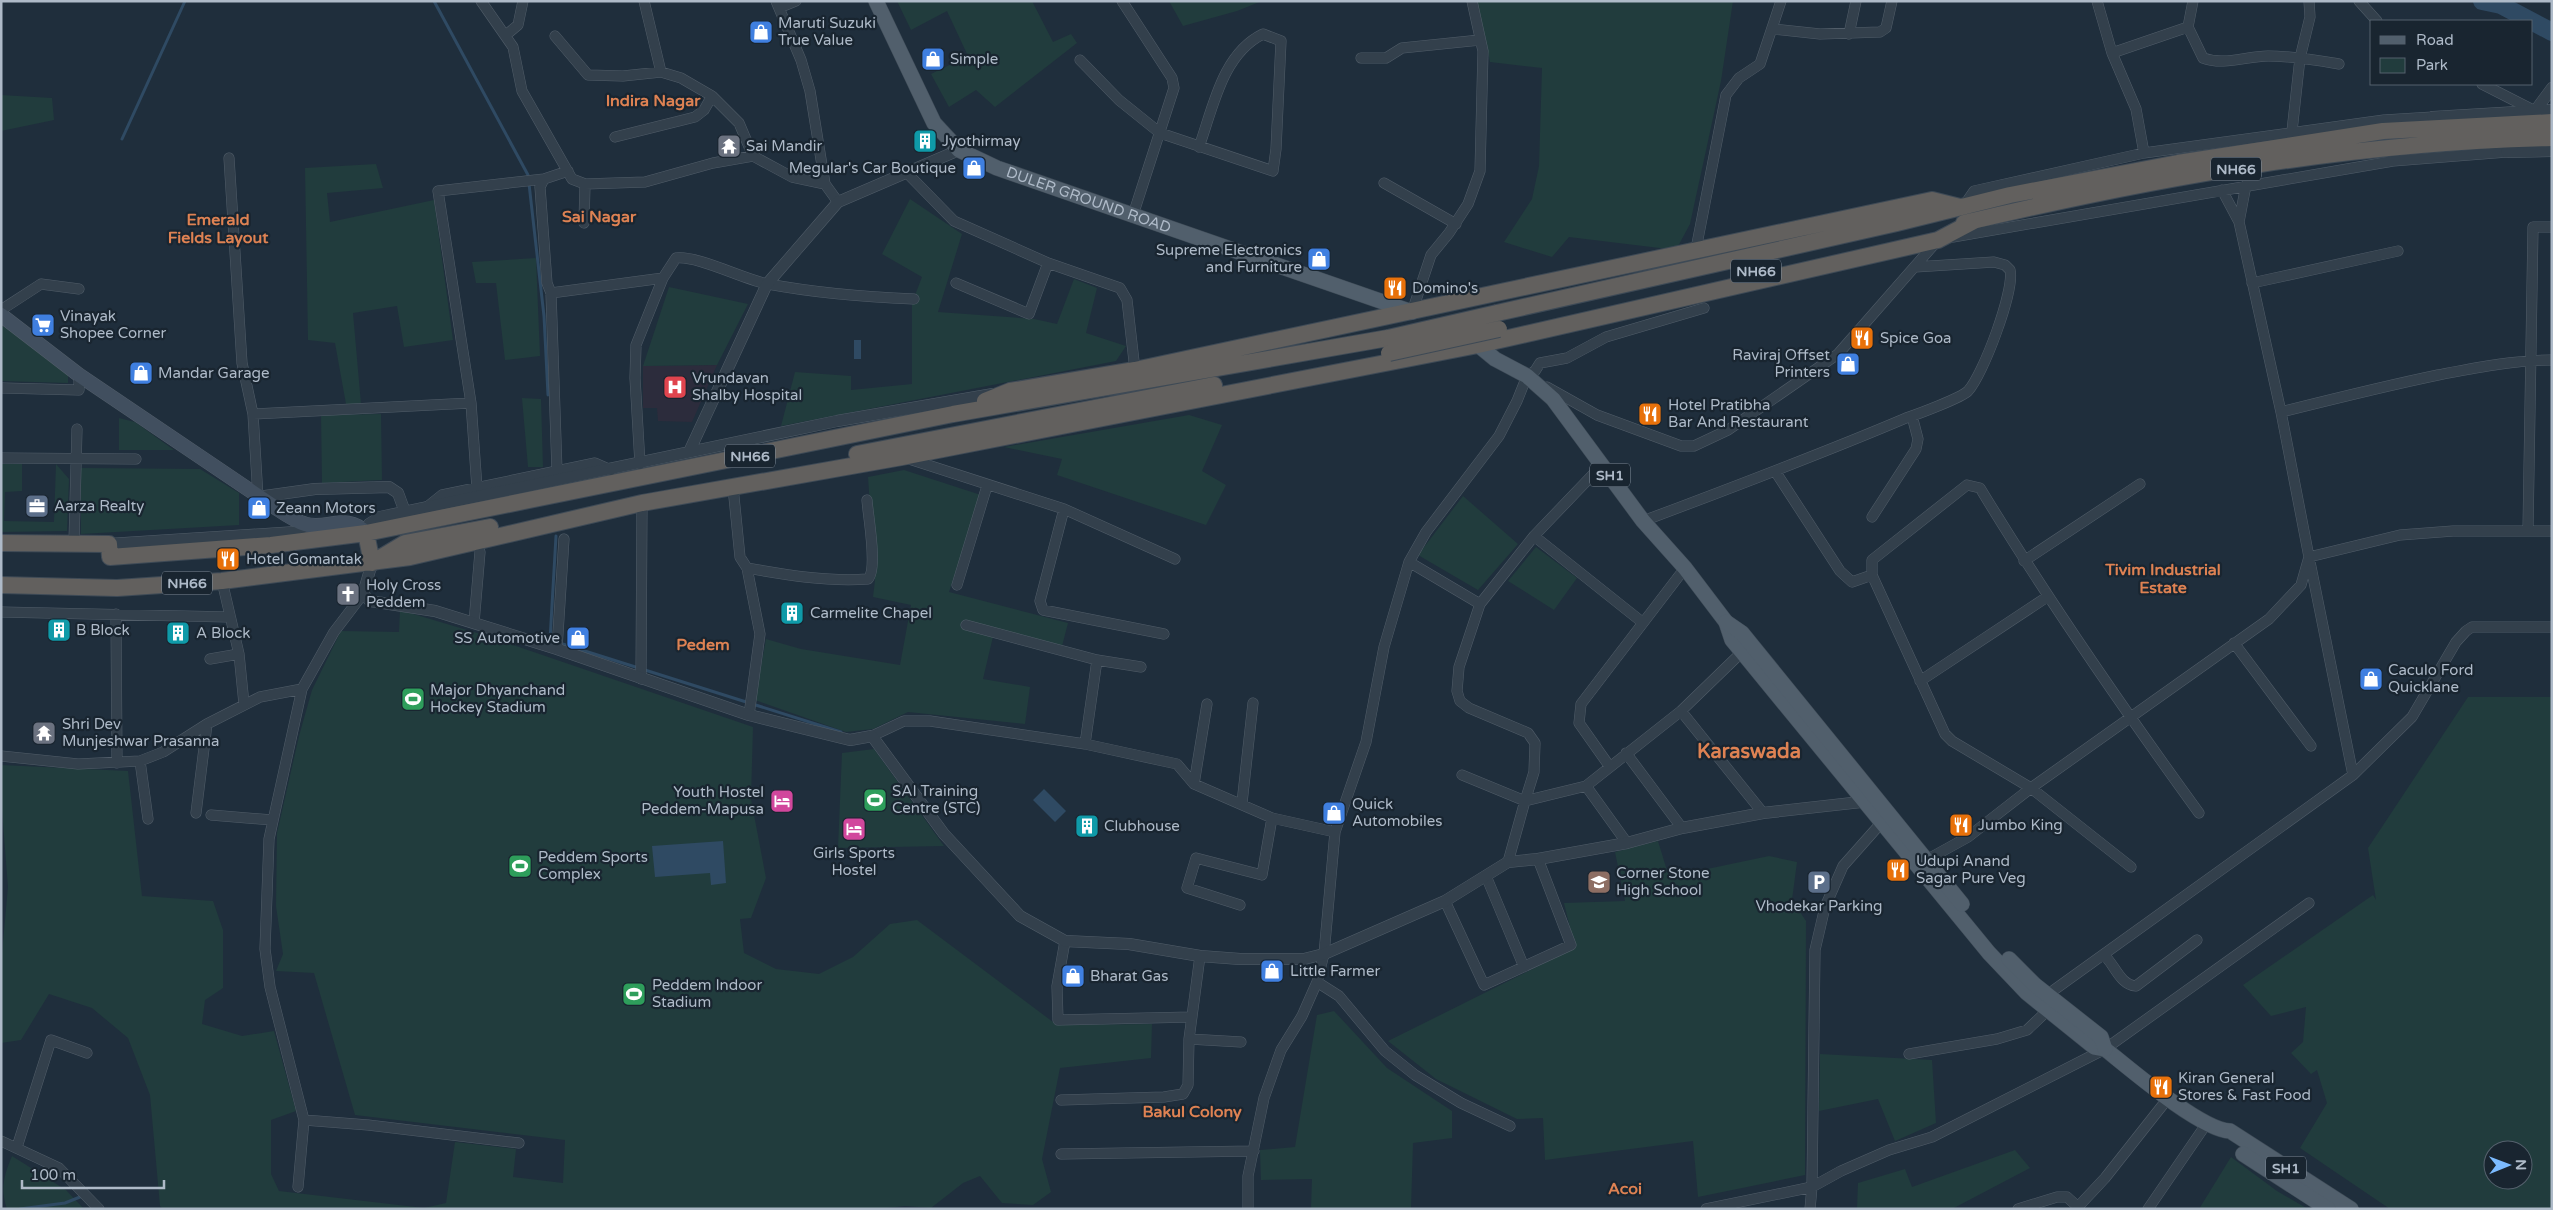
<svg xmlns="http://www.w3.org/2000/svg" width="2553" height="1210" viewBox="0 0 2553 1210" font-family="'Varela Round',sans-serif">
<rect width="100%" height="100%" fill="#1f2e3c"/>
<path fill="#2c2c3c" d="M717,365l-25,57 -34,-1 -1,-13h-14v-42z"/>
<path fill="#213c3d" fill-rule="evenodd" d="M897,1h135l21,41 18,-8 6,9 -82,64 -19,-17 -27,17 -18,-33 37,-18 -21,-45 -36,19z
M1169,1h93l-25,10 -54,15z
M1477,1h256l-12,80 -31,143 -14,26 -107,-13 -17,20 -48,-15 28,-43 7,-33 3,-98 -52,-6z
M1,95l51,3 2,22 -53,11z
M376,164l7,24 -56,5 3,29 104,-22 19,140 -49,7 -7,-41 -44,7 8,91h-15l-11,-61 -27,-3 -3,-172z
M910,199l52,35 -24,78 96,7 23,5 17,-45 23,9 -11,45 40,13 -10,15 -335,65 14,-54 56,4v14l61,-6v-81l10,-26 -40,-23z
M536,258l4,98 -35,4 -9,-77h-20l-4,-21z
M669,287l79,17 -31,61 -74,1z
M1,325l18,10 49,39v9l-67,-2z
M522,398l19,1 2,68h-15z
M381,414l1,66 -60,3 -1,-68z
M1189,415l33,10 -20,46 24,14 -20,40 -149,-50 5,-16 -58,-12z
M119,418l16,4 39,28h-55z
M1,464h21v27l-17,1 -1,29 50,1 2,-58 13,15 -2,52 -66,1z
M81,468l119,1 39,24v32l-158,9z
M904,470l77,25 -32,97 119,31 -6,23 -67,-18 -12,51 47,8 -5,37 -117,-12 -35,17 -27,3 -91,-32 11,-61 35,10 99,16 11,-60 -38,-8 2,-17 -7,-103z
M1463,496l55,48 -40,46 -60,-35z
M1536,547l41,31 -23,32 -46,-29z
M400,610l87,26 266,91 -2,72 15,79 -15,40 -11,1 4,34 32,16 43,5 34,-17 37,-33 27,-4 140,105 95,-1 -1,34 -91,10 -18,91 9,33 -18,13 -31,-2 -22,-27 -17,7 -32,25 -26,-2 -27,3h-715l-3,-3 -10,-111 -22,-57 -36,-30 -43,-14 -28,46 -20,3v-79l7,-77 -7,-89v-33l127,6 14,125 71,5 10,29v58l-18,12 -3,24 40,12 32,-5 22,80 -25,9v54l8,17 145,17 22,-5 9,-61 61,7 -3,28 50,6 2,-43 -210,-25 -41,-142 -38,-2 7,-17 -7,-48 1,-73 22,-97 13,-46 29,-59 58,1z
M2468,697h84v512h-162l-90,-61 27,-45 -10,-33 -6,4 -20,-21 12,-11 3,-35 -35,9 -28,-31 130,-90 3,5 -8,-52zM2493,1150h30v30h-30z
M874,749l70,97 -106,2 4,-95z
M1658,841l11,36 100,-21 28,6 -5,38 14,21 -1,254 -107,22 -5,-56 -148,19 -2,-42 -26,1 -81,-40 -48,-38 187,-93 -11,-45 61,-2 -10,-49z
M1334,1011l53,57 65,43v27l-39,5 -2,66h-100l1,-30 -51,1 -1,-30 35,-3 22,-132z
M1820,1054l112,6 4,63 -41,18 -17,-42 -59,12z
M2015,1150l15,18 -78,41h-95l1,-26 47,-14 7,18z
M12,1156l54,34 18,19h-77c-7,-20 -3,-34 5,-53z
M2231,1157l46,34 31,18h-109z"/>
<path fill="#2f4a63" d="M854,340h7v19h-7z
M1044,789l22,22 -11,11 -22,-22z
M723,841l3,42 -15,2 -1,-12 -55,4 -3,-31z"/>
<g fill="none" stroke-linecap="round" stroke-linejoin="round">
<path stroke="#2f4a63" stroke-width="3" d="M434,1l94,174 16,141 4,79
M122,139l63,-138
M556,536l-6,104 291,92
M20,1209l45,-6 15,-6"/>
<path stroke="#2f4a63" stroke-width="18" d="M2482,1l19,4 51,27"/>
<g stroke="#515d69" stroke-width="11">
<path id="minor" d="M481,1l32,46 9,44 50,88 13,5 60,-2 68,-19 40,-7 39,21 33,7
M644,1l17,71
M776,1l25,59 9,31 15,93 13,18
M1122,1l50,77 2,10 -41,127
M2097,1l15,52 24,56 8,44
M2359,1l18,20
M779,8l17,-7
M2188,27l15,31c21,8 43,-2 65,-2 24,0 47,4 71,8
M1773,29l47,5 60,-2 6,-4 6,-27
M1849,34l7,-33
M506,35l12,-10 5,-24
M555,36l33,39 35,1 38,-4 20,6 31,18 27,27 14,33
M2112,53l76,-26 5,-26
M1361,58h25l16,-10 78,-8
M1080,60l39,40 41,33 113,38 3,-22 5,-108 -18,-7c-41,20 -50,74 -64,113
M2482,84l53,27
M2292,131l8,-73 10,-41 -1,-16
M615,137l80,-20 9,-7 8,-14
M229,158l13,205 11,51 5,83
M907,173l47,48 94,42 72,25 7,12 8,70
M1384,183l72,41
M2222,190l17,32
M1963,207l11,-16 170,-38 240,-33 49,-3
M584,223l1,-39
M1953,237l440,-76 114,-9
M1696,249l30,-154 13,-17 21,-14 21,-63
M956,283l73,31 19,-51
M2252,283l146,-32
M551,293l-4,-10 -7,-96 4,-8 24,-8
M1,310l40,-26 38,5
M1412,312l19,-57 18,-22 19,-29 12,-33 3,-120 -11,-50
M1547,387l50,28 84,31h13l34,-16 110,-76 100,-114
M3,388l76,2v-15
M2281,412c52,-13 104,-26 157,-37 37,-7 76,-15 114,-15
M253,414l218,-11
M1,458l135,1
M906,458l158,51 111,50
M640,464l-5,-86 1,-33 27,-67 13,-20c21,-3 69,22 92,26 48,9 97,13 146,15
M557,471l-6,-178 112,-15
M1775,471l65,100 12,11 20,-7
M733,487l7,70 7,11 13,66 -11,81
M477,488l-6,-85 -33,-212 106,-12
M427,507l15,-12 153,-32 16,7
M1064,509l-24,92 3,9 121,24
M1872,517l44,-68 2,-10 -6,-23
M1643,521c88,-33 176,-66 263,-103 12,-4 55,-20 62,-27 15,-16 47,-101 42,-121l-5,-5 -11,-3 -79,5
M2528,530l5,-303h19
M1534,536l108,86
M74,542l3,-113
M2024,561l116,-77
M1409,562l71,42
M747,568c40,7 80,14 121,11 10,-10 0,-63 -1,-79
M222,581l17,73 5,50
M957,585l30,-99
M1,612l228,5
M116,614l1,149
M474,623l6,-71
M966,625l131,35 44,7
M2234,643l77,103
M557,649l7,-110
M210,659l29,-5
M641,679l1,-176
M1920,681l127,-84
M1681,711l82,102
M872,736l32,-15h26l155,23 92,20 17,20 78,34 63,14
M1085,744l12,-84
M1626,753l56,75
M1,756l77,8 62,-3 23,-9 44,-28 53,-27 42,-8 32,-57 29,-38
M140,761l8,58
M1610,767l-31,-44 2,-19 104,-136
M1462,775l63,26 9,-29 1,-29 -7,-10 -59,-25 -9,-7 -3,-10 2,-24 21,-63 54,-68 68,-71
M2353,775l-44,-218 91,-22 53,-4h99
M1194,784l13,-80
M1586,786l41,57
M1242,803l11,-100
M196,813l11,-89
M211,815l61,5
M1508,862l17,-61 61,-15 95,-75 61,-59
M1921,863l47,-26 63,-49 238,-169 32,-34 8,-28 -28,-145 -42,-190 7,-37
M2131,867l-100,-79 -79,-47 -7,-7 -73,-159v-15l95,-75 13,3c68,112 142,219 219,325
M1486,876l38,91
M1445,901l39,84 87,-40 -33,-86
M1240,905l-53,-17 9,-30 66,17 10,-57
M1065,941l-8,45 1,34 134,-3
M2104,955c11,10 16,30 32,31l61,-46
M1317,982l22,14 46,55 30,24 46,28 49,23
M2047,995l306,-220 59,-58 44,-75 10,-11 6,-4h79
M1189,1039l52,3
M1909,1054l88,-15 30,-9 21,-20
M1061,1100l103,-3 19,-3 5,-9 1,-46 11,-83
M304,1120l64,5 151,18
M1,1141l58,27 40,41
M17,1147l34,-107 36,13
M1061,1154l193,-3
M298,1187l6,-67 -34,-133 -5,-38 4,-110 33,-150
M1248,1209v-33l16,-78 17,-48 21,-34 15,-34 7,-28 11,-122 31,-90 18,-95 25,-85 17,-30 73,-96 18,-35 10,-25 8,-5 5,-8 27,-5 39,-21 98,-29
M1706,1209l106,-22 29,-16 48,-21 43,-13 173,-88 204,-146
M1810,1209l2,-22 3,-237 10,-43 18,-41 39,-44
M2018,1209l39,-12h10l11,10
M2076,1209l29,-31 64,-81
M2148,1209l59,-86"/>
</g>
<g stroke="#515d69" stroke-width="12">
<path id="tertiary" d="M2535,111l17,-23
M2433,117l119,-7
M2507,152l45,-1
M689,452l78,-168 71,-82 121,-52
M258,497l57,-8 74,-2 9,6 7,19
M366,533l3,-9 11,-7 457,-96 156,-27
M109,544l187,-12 10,-7
M372,563l-9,31 7,7 65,10 122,38 192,66 101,25 22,-4 72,98 76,82 45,25 64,3 71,12 40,3h64l20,-5 121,-53 63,-39 30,-3 89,-16 55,-15 81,-15 107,-12"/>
</g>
<g stroke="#515d69" stroke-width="15">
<path id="secondary" d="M1,315l78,60 197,133c9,6 19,13 29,16 21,7 42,-12 61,9"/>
</g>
<g stroke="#3c4955" stroke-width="16">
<g id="primary">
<path id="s1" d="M876,1l58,122 25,27 38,18 415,144"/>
<path d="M1478,345l17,14 32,17 26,23 90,122 42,47 41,54 6,18 10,12 247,301 38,40 67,54 11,2c25,20 96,81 125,82l121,78"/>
<path d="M1726,622l16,11 220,271"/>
<path d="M2009,959l26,26 66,52 4,12"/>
<path d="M2243,1154l85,55"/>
</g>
</g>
<g stroke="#3e4a56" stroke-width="18">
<path id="trunk" d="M1964,223c192,-46 390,-81 588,-85
M1497,313l400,-90 113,-28 168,-32 205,-32 169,-9
M985,401l25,-10 125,-21 797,-170 28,7
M857,454l357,-69
M366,533l6,30
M1,543l108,1 1,13 161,-12 95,-12 587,-119 435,-76
M380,558l25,-15 85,-16
M1,585l116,3 105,-7 188,-24 232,-54 260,-46 576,-112 460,-105 36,-19"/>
</g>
<use href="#minor" stroke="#33404c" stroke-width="10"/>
<use href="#tertiary" stroke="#33404c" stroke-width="11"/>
<use href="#secondary" stroke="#414f5f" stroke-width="14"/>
<use href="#primary" stroke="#515f6c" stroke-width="15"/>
<use href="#trunk" stroke="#62605e" stroke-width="16"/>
<g stroke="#3e4a56" stroke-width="18" stroke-linecap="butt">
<path id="trunk-bridge" d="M1388,338l109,-25
M1389,353l110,-24"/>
</g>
<use href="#trunk-bridge" stroke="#62605e" stroke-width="16"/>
</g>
<defs>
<g id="shop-square" transform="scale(1.25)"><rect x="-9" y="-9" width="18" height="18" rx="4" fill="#3f7fe0" stroke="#192530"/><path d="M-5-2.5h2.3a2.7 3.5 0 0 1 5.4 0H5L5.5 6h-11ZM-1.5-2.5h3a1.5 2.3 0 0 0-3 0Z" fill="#fff"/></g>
<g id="building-square" transform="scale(1.25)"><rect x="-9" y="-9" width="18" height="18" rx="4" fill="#0f9aa8" stroke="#192530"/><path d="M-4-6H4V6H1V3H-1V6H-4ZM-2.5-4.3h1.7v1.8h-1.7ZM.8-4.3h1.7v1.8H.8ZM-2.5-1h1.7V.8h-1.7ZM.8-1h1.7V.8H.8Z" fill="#fff"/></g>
<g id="temple-square" transform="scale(1.25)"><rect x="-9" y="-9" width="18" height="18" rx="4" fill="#6b7280" stroke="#192530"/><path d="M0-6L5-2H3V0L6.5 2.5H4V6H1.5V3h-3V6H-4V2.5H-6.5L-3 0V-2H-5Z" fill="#fff"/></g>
<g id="restaurant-square" transform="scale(1.25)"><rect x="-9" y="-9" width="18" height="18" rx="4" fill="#e8710a" stroke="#192530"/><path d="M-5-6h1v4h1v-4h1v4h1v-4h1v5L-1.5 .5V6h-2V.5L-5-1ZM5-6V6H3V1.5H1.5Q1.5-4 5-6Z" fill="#fff"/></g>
<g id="supermarket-square" transform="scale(1.25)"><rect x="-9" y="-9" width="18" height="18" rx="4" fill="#3f7fe0" stroke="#192530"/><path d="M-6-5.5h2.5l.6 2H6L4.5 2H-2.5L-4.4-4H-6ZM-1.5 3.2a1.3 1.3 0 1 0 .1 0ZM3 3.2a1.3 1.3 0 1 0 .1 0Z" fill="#fff"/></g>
<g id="hospital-square" transform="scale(1.25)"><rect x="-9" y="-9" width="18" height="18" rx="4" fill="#e0444e" stroke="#192530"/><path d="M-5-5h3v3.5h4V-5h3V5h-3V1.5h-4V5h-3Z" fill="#fff"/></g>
<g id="office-square" transform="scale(1.25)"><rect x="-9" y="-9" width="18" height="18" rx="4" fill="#5c6f8a" stroke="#192530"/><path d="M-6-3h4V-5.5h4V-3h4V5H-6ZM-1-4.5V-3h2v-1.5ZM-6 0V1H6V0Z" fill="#fff"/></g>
<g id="church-square" transform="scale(1.25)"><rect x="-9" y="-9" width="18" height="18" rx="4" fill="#6b7280" stroke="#192530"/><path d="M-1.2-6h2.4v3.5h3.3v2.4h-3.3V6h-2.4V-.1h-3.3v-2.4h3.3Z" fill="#fff"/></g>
<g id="stadium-square" transform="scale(1.25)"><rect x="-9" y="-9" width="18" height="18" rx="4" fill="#2e9e5b" stroke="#192530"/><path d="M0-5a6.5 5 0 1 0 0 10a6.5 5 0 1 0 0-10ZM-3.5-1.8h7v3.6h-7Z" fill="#fff"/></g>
<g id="hotel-square" transform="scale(1.25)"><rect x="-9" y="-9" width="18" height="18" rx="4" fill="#d1479c" stroke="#192530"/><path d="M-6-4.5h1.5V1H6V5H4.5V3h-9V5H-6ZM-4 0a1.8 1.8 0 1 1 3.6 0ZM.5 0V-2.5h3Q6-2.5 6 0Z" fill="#fff"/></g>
<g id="school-square" transform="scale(1.25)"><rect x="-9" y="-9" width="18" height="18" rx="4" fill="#8d6e63" stroke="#192530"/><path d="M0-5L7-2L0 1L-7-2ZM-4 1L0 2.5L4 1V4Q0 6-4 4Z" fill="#fff"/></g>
<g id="parking-square" transform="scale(1.25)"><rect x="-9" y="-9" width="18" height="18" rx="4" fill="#5c6f8a" stroke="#192530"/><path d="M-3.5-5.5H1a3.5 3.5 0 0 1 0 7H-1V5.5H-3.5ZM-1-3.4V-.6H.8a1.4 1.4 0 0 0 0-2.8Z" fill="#fff"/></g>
</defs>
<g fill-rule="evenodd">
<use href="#shop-square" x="761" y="32"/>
<use href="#shop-square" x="933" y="59"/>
<use href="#building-square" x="925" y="141"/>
<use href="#temple-square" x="729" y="146"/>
<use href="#shop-square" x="974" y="168"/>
<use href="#shop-square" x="1319" y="259"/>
<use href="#restaurant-square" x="1395" y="288"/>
<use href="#supermarket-square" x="43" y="325"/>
<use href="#restaurant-square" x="1862" y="338"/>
<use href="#shop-square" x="1848" y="364"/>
<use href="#shop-square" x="141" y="373"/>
<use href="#hospital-square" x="675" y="387"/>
<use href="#restaurant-square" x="1650" y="414"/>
<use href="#office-square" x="37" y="506"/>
<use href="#shop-square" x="259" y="508"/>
<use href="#restaurant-square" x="228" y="559"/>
<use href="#church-square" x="348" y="594"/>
<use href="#building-square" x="792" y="613"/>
<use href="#building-square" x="59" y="630"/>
<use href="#building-square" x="178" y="633"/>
<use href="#shop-square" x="578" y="638"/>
<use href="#shop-square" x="2371" y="679"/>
<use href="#stadium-square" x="413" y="699"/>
<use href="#temple-square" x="44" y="733"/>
<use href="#stadium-square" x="875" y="800"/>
<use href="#hotel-square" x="782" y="801"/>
<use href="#shop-square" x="1334" y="813"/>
<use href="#restaurant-square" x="1961" y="825"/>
<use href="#building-square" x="1087" y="826"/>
<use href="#hotel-square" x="854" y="829"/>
<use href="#stadium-square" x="520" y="866"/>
<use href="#restaurant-square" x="1898" y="870"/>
<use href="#school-square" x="1599" y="882"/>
<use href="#parking-square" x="1819" y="882"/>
<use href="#shop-square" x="1272" y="971"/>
<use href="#shop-square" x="1073" y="976"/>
<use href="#stadium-square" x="634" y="994"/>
<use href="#restaurant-square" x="2161" y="1087"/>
</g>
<g text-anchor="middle" stroke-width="4.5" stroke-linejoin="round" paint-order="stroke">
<g fill="#192530" stroke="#818d9a" stroke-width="1">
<rect x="2211" y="157.5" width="50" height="23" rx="4"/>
<rect x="1731" y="259.5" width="50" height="23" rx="4"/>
<rect x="725" y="444.5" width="50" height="23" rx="4"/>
<rect x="1590" y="463.5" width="40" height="23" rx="4"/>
<rect x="162" y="571.5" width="50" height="23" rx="4"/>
<rect x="2266" y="1156.5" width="40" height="23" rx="4"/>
</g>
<g font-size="14" font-weight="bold" fill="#aebac8">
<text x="2236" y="174">NH66</text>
<text x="1756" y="276">NH66</text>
<text x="750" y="461">NH66</text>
<text x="1610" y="480">SH1</text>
<text x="187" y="588">NH66</text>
<text x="2286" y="1173">SH1</text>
</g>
<g font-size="15" fill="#aebac8" stroke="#192530" text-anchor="start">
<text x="778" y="28">Maruti Suzuki<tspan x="778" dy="17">True Value</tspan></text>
<text x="950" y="64">Simple</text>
<text x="942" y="146">Jyothirmay</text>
<text x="746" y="151">Sai Mandir</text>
<text x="956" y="173" text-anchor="end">Megular's Car Boutique</text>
<text x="1302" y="255" text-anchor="end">Supreme Electronics<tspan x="1302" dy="17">and Furniture</tspan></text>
<text x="1412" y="293">Domino's</text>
<text x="60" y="321">Vinayak<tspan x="60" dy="17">Shopee Corner</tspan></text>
<text x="1880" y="343">Spice Goa</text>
<text x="1830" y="360" text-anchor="end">Raviraj Offset<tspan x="1830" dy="17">Printers</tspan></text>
<text x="158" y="378">Mandar Garage</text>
<text x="692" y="383">Vrundavan<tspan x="692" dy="17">Shalby Hospital</tspan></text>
<text x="1668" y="410">Hotel Pratibha<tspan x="1668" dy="17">Bar And Restaurant</tspan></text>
<text x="54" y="511">Aarza Realty</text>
<text x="276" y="513">Zeann Motors</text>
<text x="246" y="564">Hotel Gomantak</text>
<text x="366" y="590">Holy Cross<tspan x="366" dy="17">Peddem</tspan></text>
<text x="810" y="618">Carmelite Chapel</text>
<text x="76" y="635">B Block</text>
<text x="196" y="638">A Block</text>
<text x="560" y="643" text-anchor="end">SS Automotive</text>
<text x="2388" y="675">Caculo Ford<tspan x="2388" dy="17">Quicklane</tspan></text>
<text x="430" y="695">Major Dhyanchand<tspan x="430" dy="17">Hockey Stadium</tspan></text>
<text x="62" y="729">Shri Dev<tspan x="62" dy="17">Munjeshwar Prasanna</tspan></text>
<text x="892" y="796">SAI Training<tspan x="892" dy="17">Centre (STC)</tspan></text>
<text x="764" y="797" text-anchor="end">Youth Hostel<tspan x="764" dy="17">Peddem-Mapusa</tspan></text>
<text x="1352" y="809">Quick<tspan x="1352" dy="17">Automobiles</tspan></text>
<text x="1978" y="830">Jumbo King</text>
<text x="1104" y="831">Clubhouse</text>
<text x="854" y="858" text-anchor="middle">Girls Sports<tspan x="854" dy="17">Hostel</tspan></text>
<text x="538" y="862">Peddem Sports<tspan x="538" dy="17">Complex</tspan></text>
<text x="1916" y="866">Udupi Anand<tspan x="1916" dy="17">Sagar Pure Veg</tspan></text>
<text x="1616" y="878">Corner Stone<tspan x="1616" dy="17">High School</tspan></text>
<text x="1819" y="911" text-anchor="middle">Vhodekar Parking</text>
<text x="1290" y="976">Little Farmer</text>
<text x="1090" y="981">Bharat Gas</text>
<text x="652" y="990">Peddem Indoor<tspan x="652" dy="17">Stadium</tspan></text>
<text x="2178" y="1083">Kiran General<tspan x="2178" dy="17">Stores &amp; Fast Food</tspan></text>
</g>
<g font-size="15" fill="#aebac8" stroke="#192530">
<text dy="5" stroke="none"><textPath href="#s1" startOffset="311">DULER GROUND ROAD</textPath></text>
</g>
<g font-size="16" font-weight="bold" fill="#de8253" stroke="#192530">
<text x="653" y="106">Indira Nagar</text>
<text x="599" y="222">Sai Nagar</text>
<text x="218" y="225">Emerald<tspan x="218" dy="18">Fields Layout</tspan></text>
<text x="2163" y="575">Tivim Industrial<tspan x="2163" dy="18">Estate</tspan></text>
<text x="703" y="650">Pedem</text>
<text x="1192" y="1117">Bakul Colony</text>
<text x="1625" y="1194">Acoi</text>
</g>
<g font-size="20" font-weight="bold" fill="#de8253" stroke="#192530">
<text x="1749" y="758">Karaswada</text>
</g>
</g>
<rect width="2553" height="1210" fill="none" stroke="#aebac8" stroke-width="5"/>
<rect x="2370" y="20" width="162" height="65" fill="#192530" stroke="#55616d"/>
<rect x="2380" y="36" width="25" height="8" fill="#515f6c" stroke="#55616d"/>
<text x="2416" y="45" font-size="15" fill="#aebac8">Road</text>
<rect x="2380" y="58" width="25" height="15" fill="#213c3d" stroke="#55616d"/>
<text x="2416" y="70" font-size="15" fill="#aebac8">Park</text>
<g transform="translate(2508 1165) rotate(89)"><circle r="24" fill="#192530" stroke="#55616d"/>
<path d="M0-4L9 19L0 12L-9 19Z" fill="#7cbbff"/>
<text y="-8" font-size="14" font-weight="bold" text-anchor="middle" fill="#aebac8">N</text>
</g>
<path d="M22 1180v8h142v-8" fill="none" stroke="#aebac8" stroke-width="2.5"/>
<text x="30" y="1180" font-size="15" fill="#aebac8" stroke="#192530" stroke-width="4" paint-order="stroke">100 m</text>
</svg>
